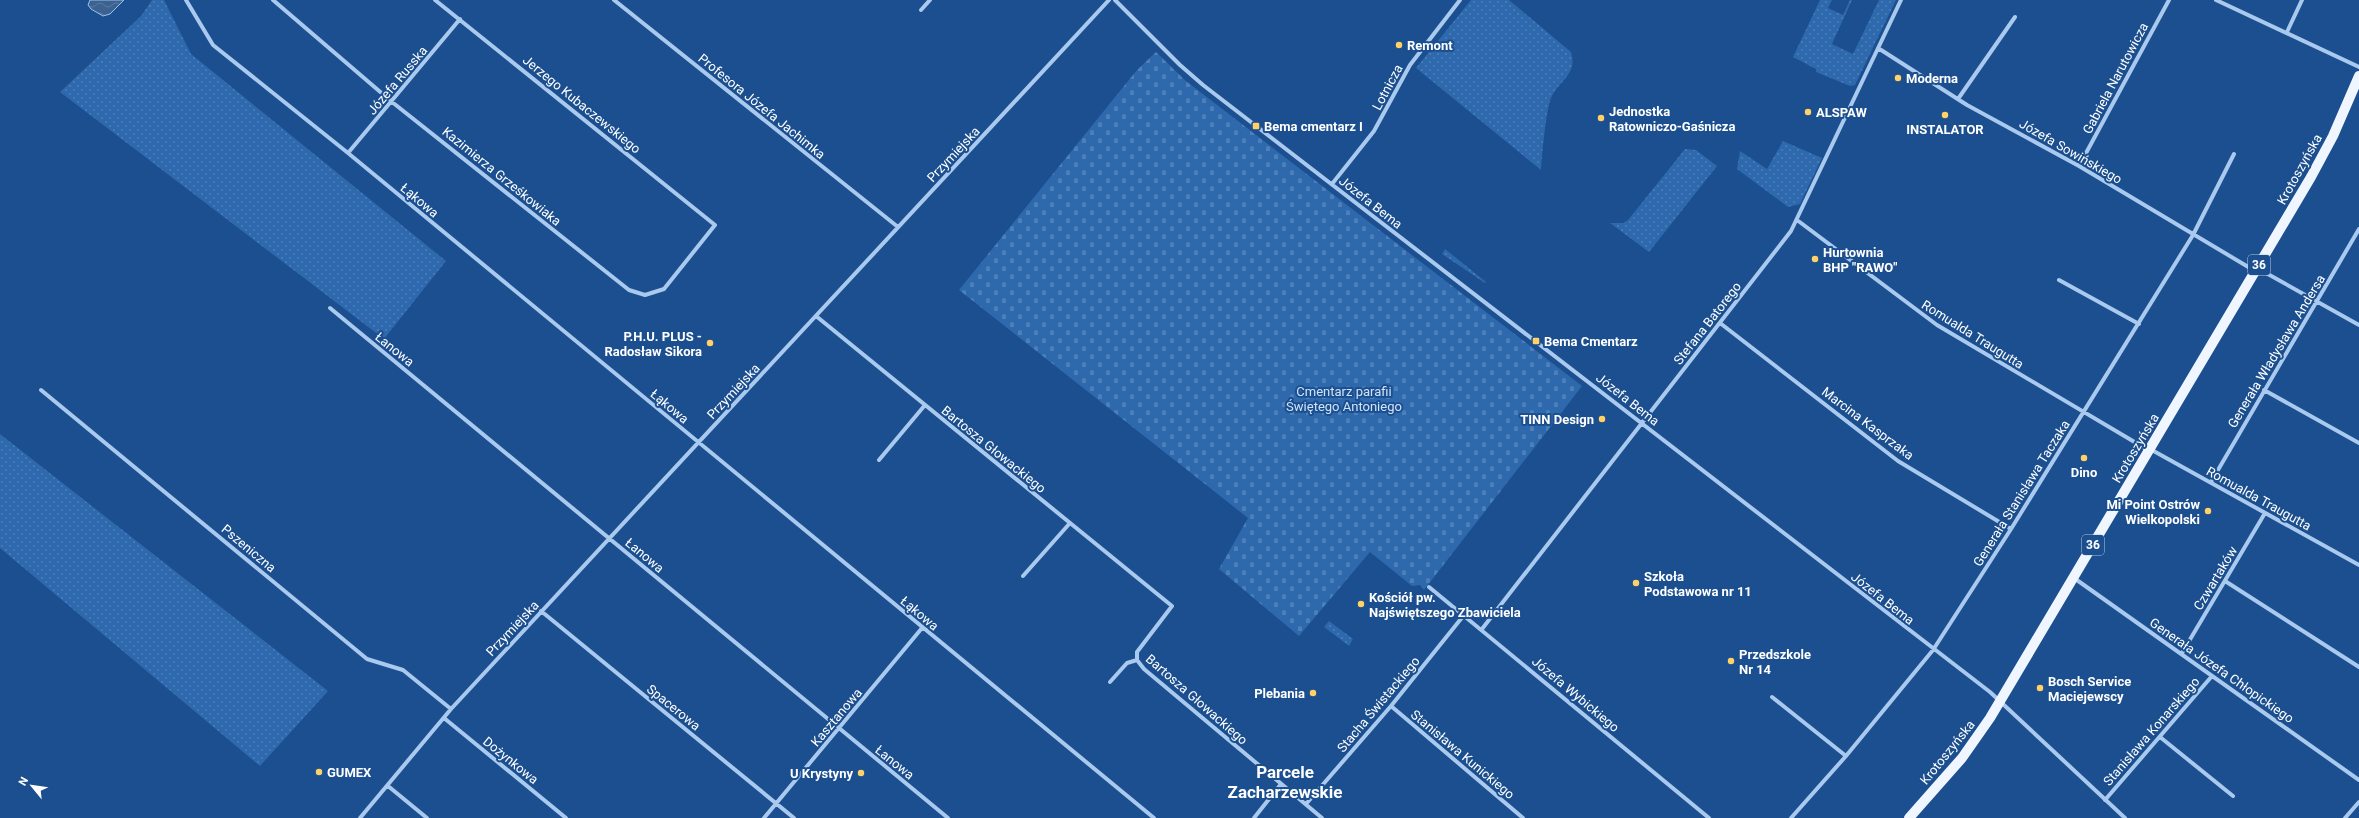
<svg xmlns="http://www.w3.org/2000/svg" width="2359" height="818" viewBox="0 0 2359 818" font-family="Roboto,sans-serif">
<defs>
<pattern id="grass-dots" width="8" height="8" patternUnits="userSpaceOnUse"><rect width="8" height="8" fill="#2e69ad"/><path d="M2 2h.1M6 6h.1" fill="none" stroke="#4d80b9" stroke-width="1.8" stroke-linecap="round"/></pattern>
<pattern id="cemetery-stones" width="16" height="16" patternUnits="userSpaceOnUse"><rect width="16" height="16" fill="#2e69ad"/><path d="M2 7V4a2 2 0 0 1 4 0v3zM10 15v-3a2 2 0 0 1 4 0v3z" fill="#4d80b9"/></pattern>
<pattern id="water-waves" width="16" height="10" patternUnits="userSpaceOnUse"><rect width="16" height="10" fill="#3c6290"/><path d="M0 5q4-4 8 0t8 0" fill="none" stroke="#597aa1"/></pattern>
</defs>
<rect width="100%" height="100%" fill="#1b4f8f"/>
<path fill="url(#grass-dots)" d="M152,0h12l27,54 255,207 -62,78 -324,-247 81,-76z
M1471,0h38l62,52c7,23 -12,28 -20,46 -5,12 -9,57 -10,72l-125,-102z
M1820,0h12l-4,8 15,7 7,-15h2l-20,44 21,10 26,-54h17l-41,85 -5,1 -34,-14v-3l-23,-12z
M1783,141l39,17 -22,46 -12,3 -51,-38 3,-18 27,18z
M1685,149l11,1 21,16 -68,86 -39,-29h13l5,-3z
M1445,249l41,33 -1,1 -43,-29z
M0,434l328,257 -68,75 -260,-218z
M1329,621l24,18 -4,7 -25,-19z"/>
<path fill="url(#cemetery-stones)" d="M1156,52l30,29 396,305 -158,204 -4,-5 -8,1 -42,-34 -71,84 -80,-67 29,-51 -289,-228 178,-220z"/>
<path fill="url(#water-waves)" stroke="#9cc4f0" d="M90,0h34l-14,14 -7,2 -12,-7 -3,-4z"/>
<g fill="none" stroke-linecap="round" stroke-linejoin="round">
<path stroke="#a9c9ee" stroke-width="4" d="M186,0l27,45 135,108 806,665
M273,0l119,102 237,188 16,5 19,-6 51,-64 -280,-225
M614,0l284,227
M1115,0l65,65 23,20 787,607 135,126
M2216,0l143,67
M921,10l9,-10
M2287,32l15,-32
M1878,48l89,57 112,61 176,105
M1958,99l57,-82
M348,153l112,-134
M2079,166l90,-166
M1332,184l42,-53 36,-66 50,-65
M1797,220l140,105 211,125
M2257,268l102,57
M2059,280l80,44
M330,308l618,510
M816,316l356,290 -35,46v8l7,9 178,149
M1720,323l178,138 113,68
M41,390l326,269 36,11 48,39
M2264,390l95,53
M2150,449l209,116
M879,460l46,-55
M2211,482l148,-253
M1023,576l47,-53
M2074,578l285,202
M2225,581l134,86
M1429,587l280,231
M541,611l253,207
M1482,629l309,-398 110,-231
M2182,653l83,-140
M1110,682l17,-19 10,-3
M1772,697l74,59
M1391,706l132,112
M444,718l122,100
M2160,737l73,59
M388,786l39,32
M2105,800l107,-124
M1306,804l85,-98 73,-91
M360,818l91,-109 658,-709
M764,818l158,-190
M1254,818l27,-34
M1791,818l55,-62 87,-106 78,-121 182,-294 41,-81
M2345,818l14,-16"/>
<path stroke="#f0f6ff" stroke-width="10" d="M1909,818l53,-60 28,-40 321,-541 22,-41 26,-60"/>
</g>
<g fill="#ffd166" stroke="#1b4f8f" stroke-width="1.5">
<circle cx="1399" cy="45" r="4"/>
<circle cx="1898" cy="78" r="4"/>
<circle cx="1808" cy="112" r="4"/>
<circle cx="1945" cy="115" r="4"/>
<circle cx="1601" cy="118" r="4"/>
<rect x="1252" y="122" width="8" height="8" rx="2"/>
<circle cx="1815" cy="259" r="4"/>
<rect x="1532" y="337" width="8" height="8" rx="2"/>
<circle cx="710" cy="343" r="4"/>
<circle cx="1602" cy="419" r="4"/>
<circle cx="2084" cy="458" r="4"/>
<circle cx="2208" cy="511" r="4"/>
<circle cx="1636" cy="583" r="4"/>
<circle cx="1361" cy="604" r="4"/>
<circle cx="1731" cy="661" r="4"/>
<circle cx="2040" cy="688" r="4"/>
<circle cx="1313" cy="693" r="4"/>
<circle cx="319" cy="772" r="4"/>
<circle cx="861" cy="773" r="4"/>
</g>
<g text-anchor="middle" stroke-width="4" stroke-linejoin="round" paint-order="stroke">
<g fill="#1b4f8f" stroke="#bbcadd" stroke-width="1">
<rect x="2248" y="255" width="22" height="20" rx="3"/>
<rect x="2082" y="535" width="22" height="20" rx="3"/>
</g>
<g font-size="12" font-weight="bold" fill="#fff">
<text x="2259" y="269">36</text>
<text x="2093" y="549">36</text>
</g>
<g font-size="13" font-weight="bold" fill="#fff" stroke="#1b4f8f" text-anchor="start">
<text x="1407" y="50">Remont</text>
<text x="1906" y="83">Moderna</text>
<text x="1609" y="116">Jednostka<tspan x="1609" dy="15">Ratowniczo-Gaśnicza</tspan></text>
<text x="1816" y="117">ALSPAW</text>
<text x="1264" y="131">Bema cmentarz I</text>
<text x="1945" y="134" text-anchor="middle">INSTALATOR</text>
<text x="1823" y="257">Hurtownia<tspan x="1823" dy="15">BHP "RAWO"</tspan></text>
<text x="702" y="341" text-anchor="end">P.H.U. PLUS -<tspan x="702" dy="15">Radosław Sikora</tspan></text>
<text x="1544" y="346">Bema Cmentarz</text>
<text x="1594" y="424" text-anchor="end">TINN Design</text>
<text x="2084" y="477" text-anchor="middle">Dino</text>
<text x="2200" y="509" text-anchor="end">Mi Point Ostrów<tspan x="2200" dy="15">Wielkopolski</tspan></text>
<text x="1644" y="581">Szkoła<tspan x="1644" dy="15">Podstawowa nr 11</tspan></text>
<text x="1369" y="602">Kościół pw.<tspan x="1369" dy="15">Najświętszego Zbawiciela</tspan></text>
<text x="1739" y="659">Przedszkole<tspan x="1739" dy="15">Nr 14</tspan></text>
<text x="2048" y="686">Bosch Service<tspan x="2048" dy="15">Maciejewscy</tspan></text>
<text x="1305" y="698" text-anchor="end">Plebania</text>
<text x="327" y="777">GUMEX</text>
<text x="853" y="778" text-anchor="end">U Krystyny</text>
</g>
<g font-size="13" fill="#fff" stroke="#1b4f8f">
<text transform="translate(2115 78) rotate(-62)" y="5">Gabriela Narutowicza</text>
<text transform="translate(397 80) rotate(-50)" y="5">Józefa Russka</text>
<text transform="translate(1387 87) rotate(-62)" y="5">Lotnicza</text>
<text transform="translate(582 104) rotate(39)" y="5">Jerzego Kubaczewskiego</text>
<text transform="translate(762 106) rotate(39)" y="5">Profesora Józefa Jachimka</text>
<text transform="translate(2071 151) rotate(30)" y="5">Józefa Sowińskiego</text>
<text transform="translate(953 154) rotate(-47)" y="5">Przymiejska</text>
<text transform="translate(2299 169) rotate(-61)" y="5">Krotoszyńska</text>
<text transform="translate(502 176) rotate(39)" y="5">Kazimierza Grześkowiaka</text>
<text transform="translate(420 200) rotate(40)" y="5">Łąkowa</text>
<text transform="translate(1371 202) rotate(38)" y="5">Józefa Bema</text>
<text transform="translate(1707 323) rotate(-52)" y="5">Stefana Batorego</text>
<text transform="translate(1973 334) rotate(32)" y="5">Romualda Traugutta</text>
<text transform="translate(395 349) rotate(39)" y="5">Łanowa</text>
<text transform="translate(2276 351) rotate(-59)" y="5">Generała Władysława Andersa</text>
<text transform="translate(733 391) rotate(-47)" y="5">Przymiejska</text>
<text transform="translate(1628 399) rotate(38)" y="5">Józefa Bema</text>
<text transform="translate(670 406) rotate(40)" y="5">Łąkowa</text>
<text transform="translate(1868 423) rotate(37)" y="5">Marcina Kasprzaka</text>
<text transform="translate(2135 448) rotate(-59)" y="5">Krotoszyńska</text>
<text transform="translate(994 449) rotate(39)" y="5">Bartosza Głowackiego</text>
<text transform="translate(2021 493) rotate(-58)" y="5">Generała Stanisława Taczaka</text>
<text transform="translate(2259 498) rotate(29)" y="5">Romualda Traugutta</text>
<text transform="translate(249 548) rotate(40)" y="5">Pszeniczna</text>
<text transform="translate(645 555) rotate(40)" y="5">Łanowa</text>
<text transform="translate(2215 578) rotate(-59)" y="5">Czwartaków</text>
<text transform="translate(1883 598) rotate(38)" y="5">Józefa Bema</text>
<text transform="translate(920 613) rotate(40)" y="5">Łąkowa</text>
<text transform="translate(512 628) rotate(-47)" y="5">Przymiejska</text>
<text transform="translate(2222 670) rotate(35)" y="5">Generała Józefa Chłopickiego</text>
<text transform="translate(1576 694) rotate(40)" y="5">Józefa Wybickiego</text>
<text transform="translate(1197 699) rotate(41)" y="5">Bartosza Głowackiego</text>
<text transform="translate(1378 704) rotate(-50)" y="5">Stacha Świstackiego</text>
<text transform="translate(674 707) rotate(39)" y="5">Spacerowa</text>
<text transform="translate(836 717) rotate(-50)" y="5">Kasztanowa</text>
<text transform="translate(2151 731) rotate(-49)" y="5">Stanisława Konarskiego</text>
<text transform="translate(1947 752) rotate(-51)" y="5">Krotoszyńska</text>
<text transform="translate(1463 754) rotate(40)" y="5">Stanisława Kunickiego</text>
<text transform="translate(511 760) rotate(39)" y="5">Dożynkowa</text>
<text transform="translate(895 762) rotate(39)" y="5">Łanowa</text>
</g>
<g font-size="13" fill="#cfe3fa" stroke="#1b4f8f">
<text x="1344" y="396">Cmentarz parafii<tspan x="1344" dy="15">Świętego Antoniego</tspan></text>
</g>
<g font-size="17" font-weight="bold" fill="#fff" stroke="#1b4f8f">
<text x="1285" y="778">Parcele<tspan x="1285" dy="20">Zacharzewskie</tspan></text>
</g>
</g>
<g transform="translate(32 786) rotate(299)" stroke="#1b4f8f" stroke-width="3" paint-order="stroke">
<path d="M0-3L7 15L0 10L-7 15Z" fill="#ffffff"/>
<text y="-6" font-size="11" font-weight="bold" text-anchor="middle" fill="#ffffff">N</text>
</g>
</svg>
